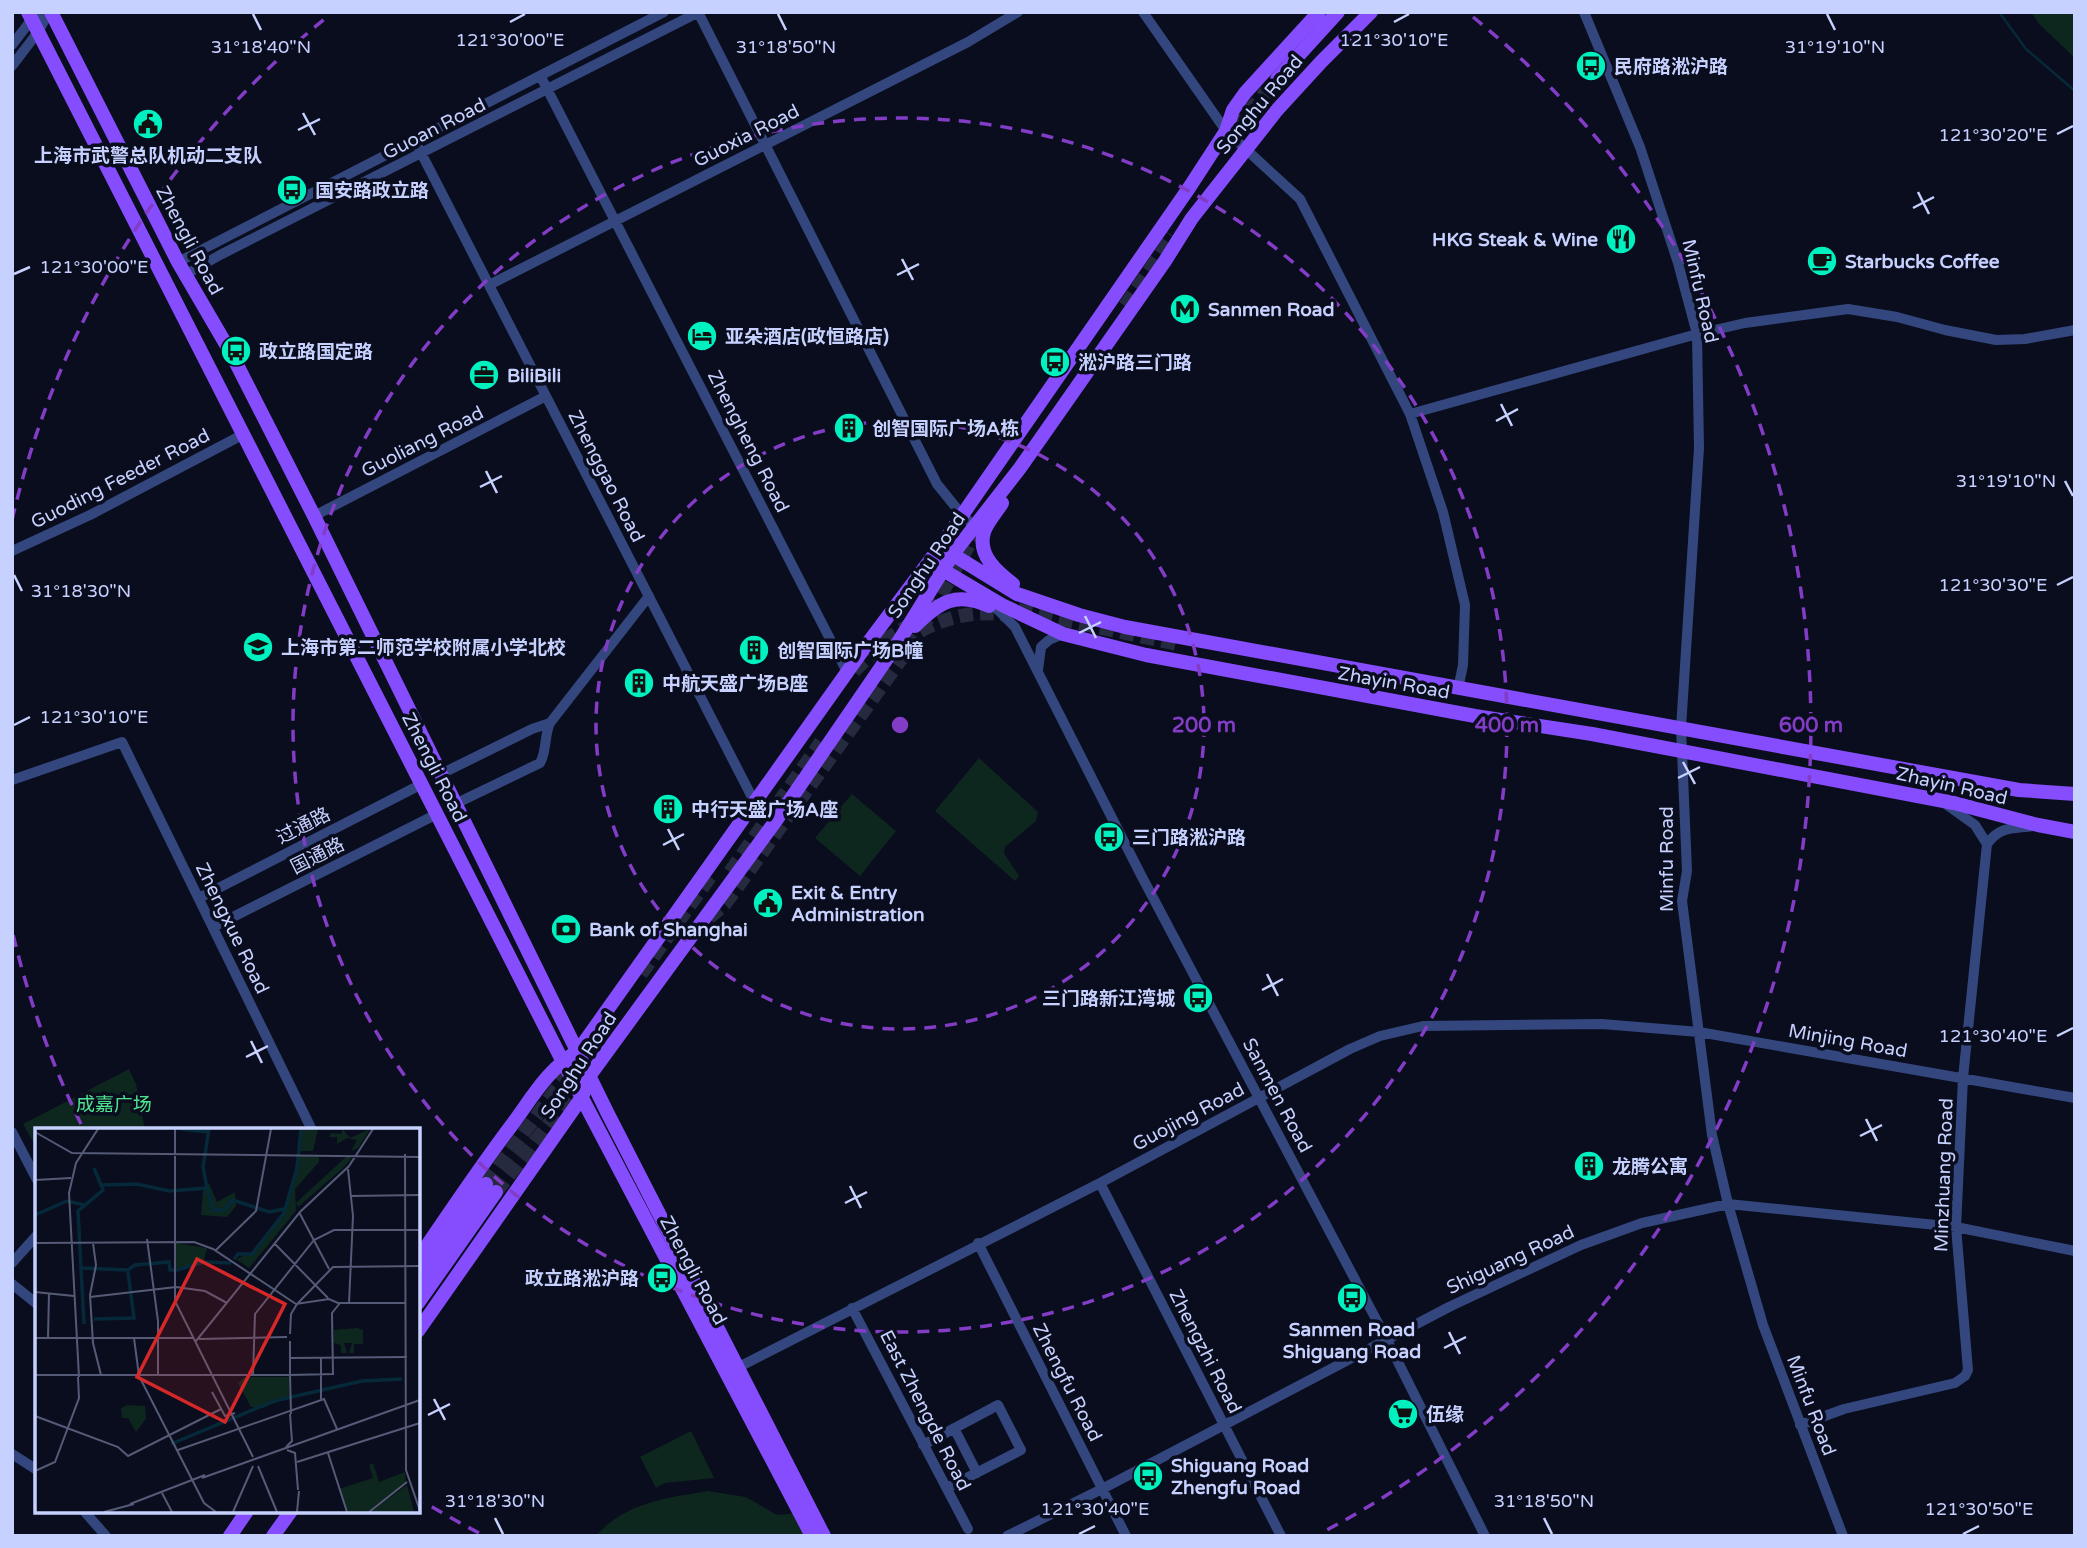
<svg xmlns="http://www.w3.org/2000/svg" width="2087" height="1548" viewBox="0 0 2087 1548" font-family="'Varela Round','Noto Sans SC',sans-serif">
<rect width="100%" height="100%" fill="#0a0d1d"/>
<path fill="#0d271e" d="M2031,12h44v46l-36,-34z
M979,758l59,54 -2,9 -31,26 -1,6 15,23 -4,5 -80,-70z
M852,794l44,37 -36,45 -45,-38z
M129,1069l7,15 9,46h-108v19l-14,-25z
M691,1431l23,47 -49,5 -9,5 -16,-31z
M708,1491l38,6 31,18 20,-2 12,23h-213c29,-34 72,-38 112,-45z"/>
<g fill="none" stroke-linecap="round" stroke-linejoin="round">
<path stroke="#06293a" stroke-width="2.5" d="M1999,12l27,37 49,42"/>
<path stroke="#262a3f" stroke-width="14" stroke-dasharray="14 7" stroke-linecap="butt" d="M1223,146l15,-22 39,-45
M1125,306l48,-70
M1018,610l164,35
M920,631c28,-15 59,-22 91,-15
M854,671l33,-32 24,-15
M730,872l91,-130
M709,918l16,-14 192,-267 62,-110
M641,974l69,-97
M486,1184l99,-134
M496,1192l87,-112"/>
<path stroke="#33477e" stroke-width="10" d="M698,12l239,472 25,31 12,11
M1143,12l83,119 74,68 110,215 33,98 22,93 -2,60 -5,24
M1584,12l56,135 38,116 19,71 2,114 -18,280 6,143 -5,30 30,234 16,69 35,121 80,211
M12,45l20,-26 5,-3
M12,66l26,-34 11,-20
M541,77l306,595
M415,141l340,662 22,16
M178,262l486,-250
M185,275l35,-20 479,-243
M489,285l479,-243 50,-30
M1410,414l287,-80 48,-11 103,-14 49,8 48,13 51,10 29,-1 50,-9
M314,516l232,-120
M12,551l78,-36 152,-80
M993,605l22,22 126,248 246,465 98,196
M1038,670l3,-23 8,-7 14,-6
M441,774l91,-45 18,-6
M12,780l110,-38 190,388
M455,804l85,-41c7,-12 4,-27 10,-40l99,-127
M1947,805l28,20 12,19
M199,898l223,-114
M213,927l224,-113
M12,1132l25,48
M1100,1183l181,353
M978,1243l148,293
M12,1263l25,-28
M12,1284l25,20
M852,1308l116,221
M731,1371l369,-188 250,-134 30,-13 43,-10 179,-2 97,8 376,66
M1800,1425l44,-16 111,-26 10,-7 3,-6 -12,-143 7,-149 24,-234c13,-18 25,-15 46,-18
M954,1428l23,45
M923,1445l75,-40 23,45 -74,38
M12,1454l25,16
M84,1511l22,25
M1007,1536l95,-47 347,-182 132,-62 61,-22 86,-19 228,23 119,24"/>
<path stroke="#864dff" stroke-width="14" d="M28,12l534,1048 250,476
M51,12l127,250 53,91 83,163 294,598 216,422
M1277,79l61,-67
M1002,503c-5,9 -15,19 -18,29 -7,23 13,40 29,52
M947,551l70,43 62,21 46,12 894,163 56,4
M936,566l66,39 61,29 83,21 329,61 117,18 362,69 84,22 37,7
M915,626c24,-24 41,-35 74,-20
M418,1259c31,-46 62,-92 96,-137 19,-26 35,-54 64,-71l287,-404 75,-100 249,-359 37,-57 7,-21 12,-17 74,-81
M418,1281l68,-97
M418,1303l78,-111
M418,1331l164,-234 8,-22 187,-256 122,-178 54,-87 67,-86 145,-207 27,-43 85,-108 44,-48 50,-50
M230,1536l17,-25
M273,1536l18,-25"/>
</g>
<path fill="none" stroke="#c6d1ff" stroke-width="2.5" d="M253,14l8,16M778,14l8,16M1827,14l8,16M510,22l15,-8M1394,22l15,-8M303,113l12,22M298,130l22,-11M2057,134l16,-8M1918,192l11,22M1913,208l21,-11M902,259l11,21M14,274l16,-7M897,275l22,-11M1501,404l11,22M1496,421l22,-12M486,471l11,22M2065,481l8,15M480,487l22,-11M14,575l8,16M2057,585l16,-8M1085,616l11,22M1079,633l22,-11M14,725l16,-8M1683,762l12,22M1678,778l22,-11M668,829l11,21M663,845l21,-11M1267,974l11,22M1262,990l21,-11M2057,1036l16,-8M251,1041l11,22M246,1057l22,-11M1866,1119l11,22M1860,1136l22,-11M850,1186l11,22M845,1203l22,-11M1449,1332l11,22M1444,1348l22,-11M434,1399l11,21M428,1415l22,-11M495,1518l8,16M1544,1518l8,16M1079,1534l16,-8M1963,1534l16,-8"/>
<g fill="none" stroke="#823cc5" stroke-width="3.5" stroke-dasharray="12 9">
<circle cx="900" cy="725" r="304"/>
<circle cx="900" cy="725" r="607"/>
<path d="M479 1533A911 911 0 0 1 424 1502M81 1124A911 911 0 0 1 12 930M12 520A911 911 0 0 1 327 17M1473 17A911 911 0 0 1 1321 1533"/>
</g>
<defs>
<g id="bus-disc" transform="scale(1.575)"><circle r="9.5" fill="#00f1c0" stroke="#0a0d1d"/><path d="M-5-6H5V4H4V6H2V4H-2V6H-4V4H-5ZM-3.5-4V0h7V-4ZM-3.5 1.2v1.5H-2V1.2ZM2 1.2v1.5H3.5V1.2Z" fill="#111"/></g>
<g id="civic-disc" transform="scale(1.575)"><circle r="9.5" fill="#00f1c0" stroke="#0a0d1d"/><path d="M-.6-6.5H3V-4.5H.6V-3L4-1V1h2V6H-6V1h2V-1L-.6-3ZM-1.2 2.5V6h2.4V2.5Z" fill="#111"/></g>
<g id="restaurant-disc" transform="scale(1.575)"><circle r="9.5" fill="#00f1c0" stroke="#0a0d1d"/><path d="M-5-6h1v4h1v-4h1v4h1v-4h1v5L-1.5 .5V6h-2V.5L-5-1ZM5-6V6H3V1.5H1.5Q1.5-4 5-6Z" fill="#111"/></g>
<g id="cafe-disc" transform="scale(1.575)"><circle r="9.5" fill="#00f1c0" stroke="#0a0d1d"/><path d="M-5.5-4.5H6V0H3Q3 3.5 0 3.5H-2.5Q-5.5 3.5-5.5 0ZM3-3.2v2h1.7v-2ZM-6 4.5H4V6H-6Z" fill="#111"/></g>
<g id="metro-disc" transform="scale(1.575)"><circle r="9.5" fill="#00f1c0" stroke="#0a0d1d"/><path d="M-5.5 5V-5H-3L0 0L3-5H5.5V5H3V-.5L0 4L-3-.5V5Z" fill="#111"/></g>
<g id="hotel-disc" transform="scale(1.575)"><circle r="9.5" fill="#00f1c0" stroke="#0a0d1d"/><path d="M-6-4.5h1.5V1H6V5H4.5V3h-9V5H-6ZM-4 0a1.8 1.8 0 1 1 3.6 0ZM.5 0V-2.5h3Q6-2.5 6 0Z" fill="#111"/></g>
<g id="office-disc" transform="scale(1.575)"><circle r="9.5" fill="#00f1c0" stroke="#0a0d1d"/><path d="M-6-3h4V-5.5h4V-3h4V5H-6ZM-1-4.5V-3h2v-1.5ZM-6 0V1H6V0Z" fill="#111"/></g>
<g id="building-disc" transform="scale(1.575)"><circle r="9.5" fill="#00f1c0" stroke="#0a0d1d"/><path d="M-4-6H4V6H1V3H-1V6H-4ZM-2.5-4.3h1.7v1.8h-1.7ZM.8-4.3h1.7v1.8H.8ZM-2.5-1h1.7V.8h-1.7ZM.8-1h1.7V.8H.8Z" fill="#111"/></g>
<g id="school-disc" transform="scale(1.575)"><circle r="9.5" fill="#00f1c0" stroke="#0a0d1d"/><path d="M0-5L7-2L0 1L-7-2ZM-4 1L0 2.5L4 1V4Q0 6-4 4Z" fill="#111"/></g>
<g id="bank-disc" transform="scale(1.575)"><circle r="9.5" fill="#00f1c0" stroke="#0a0d1d"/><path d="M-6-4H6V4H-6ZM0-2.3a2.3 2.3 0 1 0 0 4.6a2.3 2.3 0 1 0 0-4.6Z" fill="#111"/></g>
<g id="supermarket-disc" transform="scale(1.575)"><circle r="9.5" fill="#00f1c0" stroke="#0a0d1d"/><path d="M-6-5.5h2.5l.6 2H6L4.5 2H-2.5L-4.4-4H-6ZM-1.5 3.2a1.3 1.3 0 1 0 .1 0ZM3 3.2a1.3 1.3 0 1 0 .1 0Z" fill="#111"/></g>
</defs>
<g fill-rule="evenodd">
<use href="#bus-disc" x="1591" y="66"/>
<use href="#civic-disc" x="148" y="124"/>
<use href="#bus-disc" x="292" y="190"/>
<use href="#restaurant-disc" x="1621" y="239"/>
<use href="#cafe-disc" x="1822" y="261"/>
<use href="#metro-disc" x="1185" y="309"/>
<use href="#hotel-disc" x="702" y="336"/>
<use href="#bus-disc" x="236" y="351"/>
<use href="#bus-disc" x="1055" y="362"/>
<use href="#office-disc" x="484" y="375"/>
<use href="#building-disc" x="849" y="428"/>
<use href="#school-disc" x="258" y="647"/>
<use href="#building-disc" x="754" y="650"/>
<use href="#building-disc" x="639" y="683"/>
<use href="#building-disc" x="668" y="809"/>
<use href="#bus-disc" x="1109" y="837"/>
<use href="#civic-disc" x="768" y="903"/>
<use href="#bank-disc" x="566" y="929"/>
<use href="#bus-disc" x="1198" y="998"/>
<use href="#building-disc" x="1589" y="1166"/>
<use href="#bus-disc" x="662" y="1278"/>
<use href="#bus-disc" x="1352" y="1298"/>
<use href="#supermarket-disc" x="1403" y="1414"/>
<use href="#bus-disc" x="1148" y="1476"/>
</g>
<g text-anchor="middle" stroke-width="7" stroke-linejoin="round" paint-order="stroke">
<g font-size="19" font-weight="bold" fill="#c6d1ff" stroke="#0a0d1d" text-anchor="start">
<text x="1614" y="73">民府路淞沪路</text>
<text x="148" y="162" text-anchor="middle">上海市武警总队机动二支队</text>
<text x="315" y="197">国安路政立路</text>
<text x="1598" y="246" text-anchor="end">HKG Steak &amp; Wine</text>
<text x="1845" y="268">Starbucks Coffee</text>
<text x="1208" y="316">Sanmen Road</text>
<text x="725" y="343">亚朵酒店(政恒路店)</text>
<text x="259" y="358">政立路国定路</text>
<text x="1078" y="369">淞沪路三门路</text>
<text x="507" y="382">BiliBili</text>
<text x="872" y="435">创智国际广场A栋</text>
<text x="281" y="654">上海市第二师范学校附属小学北校</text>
<text x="777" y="657">创智国际广场B幢</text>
<text x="662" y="690">中航天盛广场B座</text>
<text x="691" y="816">中行天盛广场A座</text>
<text x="1132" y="844">三门路淞沪路</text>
<text x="791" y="899">Exit &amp; Entry<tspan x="791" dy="22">Administration</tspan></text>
<text x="589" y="936">Bank of Shanghai</text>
<text x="1175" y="1005" text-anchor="end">三门路新江湾城</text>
<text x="1612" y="1173">龙腾公寓</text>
<text x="639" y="1285" text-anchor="end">政立路淞沪路</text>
<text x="1352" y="1336" text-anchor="middle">Sanmen Road<tspan x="1352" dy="22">Shiguang Road</tspan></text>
<text x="1426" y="1421">伍缘</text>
<text x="1171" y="1472">Shiguang Road<tspan x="1171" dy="22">Zhengfu Road</tspan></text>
</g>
<g font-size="19" fill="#c6d1ff" stroke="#0a0d1d">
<text transform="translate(1259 104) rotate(-50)" y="7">Songhu Road</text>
<text transform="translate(434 128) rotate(-27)" y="7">Guoan Road</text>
<text transform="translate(746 135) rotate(-27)" y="7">Guoxia Road</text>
<text transform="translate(190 240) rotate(62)" y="7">Zhengli Road</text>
<text transform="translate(1701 291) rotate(77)" y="7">Minfu Road</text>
<text transform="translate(422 441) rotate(-27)" y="7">Guoliang Road</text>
<text transform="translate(749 441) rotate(63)" y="7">Zhengheng Road</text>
<text transform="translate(607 476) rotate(63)" y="7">Zhenggao Road</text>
<text transform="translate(120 478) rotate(-27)" y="7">Guoding Feeder Road</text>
<text transform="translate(926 565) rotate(-56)" y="7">Songhu Road</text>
<text transform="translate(1394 682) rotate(10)" y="7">Zhayin Road</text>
<text transform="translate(435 767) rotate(63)" y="7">Zhengli Road</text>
<text transform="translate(1952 785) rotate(13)" y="7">Zhayin Road</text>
<text transform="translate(303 825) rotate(-27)" y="7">过通路</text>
<text transform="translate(317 855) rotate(-27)" y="7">国通路</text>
<text transform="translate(1666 859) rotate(-90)" y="7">Minfu Road</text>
<text transform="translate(233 928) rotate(64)" y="7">Zhengxue Road</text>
<text transform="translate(1848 1040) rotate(10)" y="7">Minjing Road</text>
<text transform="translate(578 1065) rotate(-57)" y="7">Songhu Road</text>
<text transform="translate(1278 1095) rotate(62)" y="7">Sanmen Road</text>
<text transform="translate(1188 1116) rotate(-28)" y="7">Guojing Road</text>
<text transform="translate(1943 1175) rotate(-88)" y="7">Minzhuang Road</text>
<text transform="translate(1510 1259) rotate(-25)" y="7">Shiguang Road</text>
<text transform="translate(694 1270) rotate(62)" y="7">Zhengli Road</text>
<text transform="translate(1206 1351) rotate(63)" y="7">Zhengzhi Road</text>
<text transform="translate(1068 1382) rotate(63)" y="7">Zhengfu Road</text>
<text transform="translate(1812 1405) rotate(69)" y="7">Minfu Road</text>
<text transform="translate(926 1410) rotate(63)" y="7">East Zhengde Road</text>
</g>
<g font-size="19" fill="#4ee390" stroke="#0a0d1d">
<text x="114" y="1111">成嘉广场</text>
</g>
</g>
<g transform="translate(35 1128)">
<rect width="385" height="385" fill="#0a0d1d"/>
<path d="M267,1h16l-5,22h-15zM308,1l7,9 20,-9 -12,19 -7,3 6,-11 -10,-2 -10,6v-7h-8l2,-4 10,1zM263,27l21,2v5l-24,27 1,22 -47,57 -13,-9 20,-8 29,-37zM313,27l3,4 -8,9 -45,39 -2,-4zM174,55l8,19 18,-10 1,14 -9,11 -26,-2 2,-25zM140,115l32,5 -3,13 -29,8zM322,200l6,2v14h-9v9h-5l3,-10h-8l3,10h-6v-8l-7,-2v-13zM210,249h44v20l-26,11 -12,-1 -13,-24zM93,277l17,1 1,13 -10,13 -8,-14h-6l-1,-10zM338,335l6,19 26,-10 1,10 -39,30h-19l-9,-23 34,-11 -4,-13zM372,357l7,27h-44z" fill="#0d271e"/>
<path fill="none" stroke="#06293a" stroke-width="3.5" d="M146,1l27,3M67,57l35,-1 32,7 38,-3M172,60l6,22h11l9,-10 36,12 15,-3M172,60l-4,-21 6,-38M0,87l32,-14 18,4M199,131l4,-5h14l32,-41 13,-45 4,-39M45,140l48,2 7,-5 34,-3 1,8h7l27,-8 27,1M59,191l40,-1 -6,-46M49,196l-6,-113 25,-21 -9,-22M136,316l103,-43 88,-20 40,-2"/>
<path fill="none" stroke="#555b77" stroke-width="2" d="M140,1v172l78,156M0,4l37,21 348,4M370,26l1,316 14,41M313,41l5,47 -4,87M0,52l36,-2M316,68l69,-1M264,84l30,57M112,111l11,82v54M0,115l159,-1 19,7 83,55 33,-5 9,4h68M58,115l3,22 -6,30 3,48 8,32M240,116l53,54M181,122l40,-39 15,-82M0,164l39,4M55,169l86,-10 29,4 22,12M263,175l35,-36 87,-1M255,206l1,-20 6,-10M0,210h159M13,210l1,-45M99,210l5,38 65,127 12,9M164,211l88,-2M161,213l104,-129 49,-46 24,-37M286,229v42M255,230l117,-1M0,247h255v-34M218,247l2,-61 59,-74 20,-10h86M44,249l-10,-184 7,-30 22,-34M177,264l13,24 10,-3M256,286l-1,-39 43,-1 -1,-61 8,-10M0,288l83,31 10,9 93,-47M251,319l6,-6 -2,-27M143,322l146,-51 13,30M252,322l8,3 3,37M293,325l19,59M262,334l123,-39M223,338l19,46M0,343l20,-9 24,-64 -1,-21M167,350l218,-78M127,365l10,19M95,376l75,-29M69,384l30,-8M198,384l20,-46M262,384l2,-21M334,384l38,-30"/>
<path fill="#d62828" fill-opacity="0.15" stroke="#d62828" stroke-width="3.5" d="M162,131l88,45 -60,118 -88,-45z"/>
<rect width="385" height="385" fill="none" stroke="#c6d1ff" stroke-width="3.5"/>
</g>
<g font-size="18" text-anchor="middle" fill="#c6d1ff" stroke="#0a0d1d" stroke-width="7" stroke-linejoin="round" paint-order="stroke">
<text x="510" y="46">121°30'00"E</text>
<text x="1394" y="46">121°30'10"E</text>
<text x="261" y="53">31°18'40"N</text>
<text x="786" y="53">31°18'50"N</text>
<text x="1835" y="53">31°19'10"N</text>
<text x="1993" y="141">121°30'20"E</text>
<text x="94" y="273">121°30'00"E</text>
<text x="2006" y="487">31°19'10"N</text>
<text x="1993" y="591">121°30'30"E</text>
<text x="81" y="597">31°18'30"N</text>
<text x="94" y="723">121°30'10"E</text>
<text x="1993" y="1042">121°30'40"E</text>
<text x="495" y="1507">31°18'30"N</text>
<text x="1544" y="1507">31°18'50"N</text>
<text x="1095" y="1515">121°30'40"E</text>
<text x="1979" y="1515">121°30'50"E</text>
</g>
<circle cx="900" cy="725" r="10" fill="#823cc5" stroke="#0a0d1d" stroke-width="3.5"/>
<g font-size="21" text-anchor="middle" font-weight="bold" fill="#823cc5" stroke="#0a0d1d" stroke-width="7" stroke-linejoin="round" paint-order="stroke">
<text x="1204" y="732">200 m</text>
<text x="1507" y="732">400 m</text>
<text x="1811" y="732">600 m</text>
</g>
<rect width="2087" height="1548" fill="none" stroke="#c6d1ff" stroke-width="28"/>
</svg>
